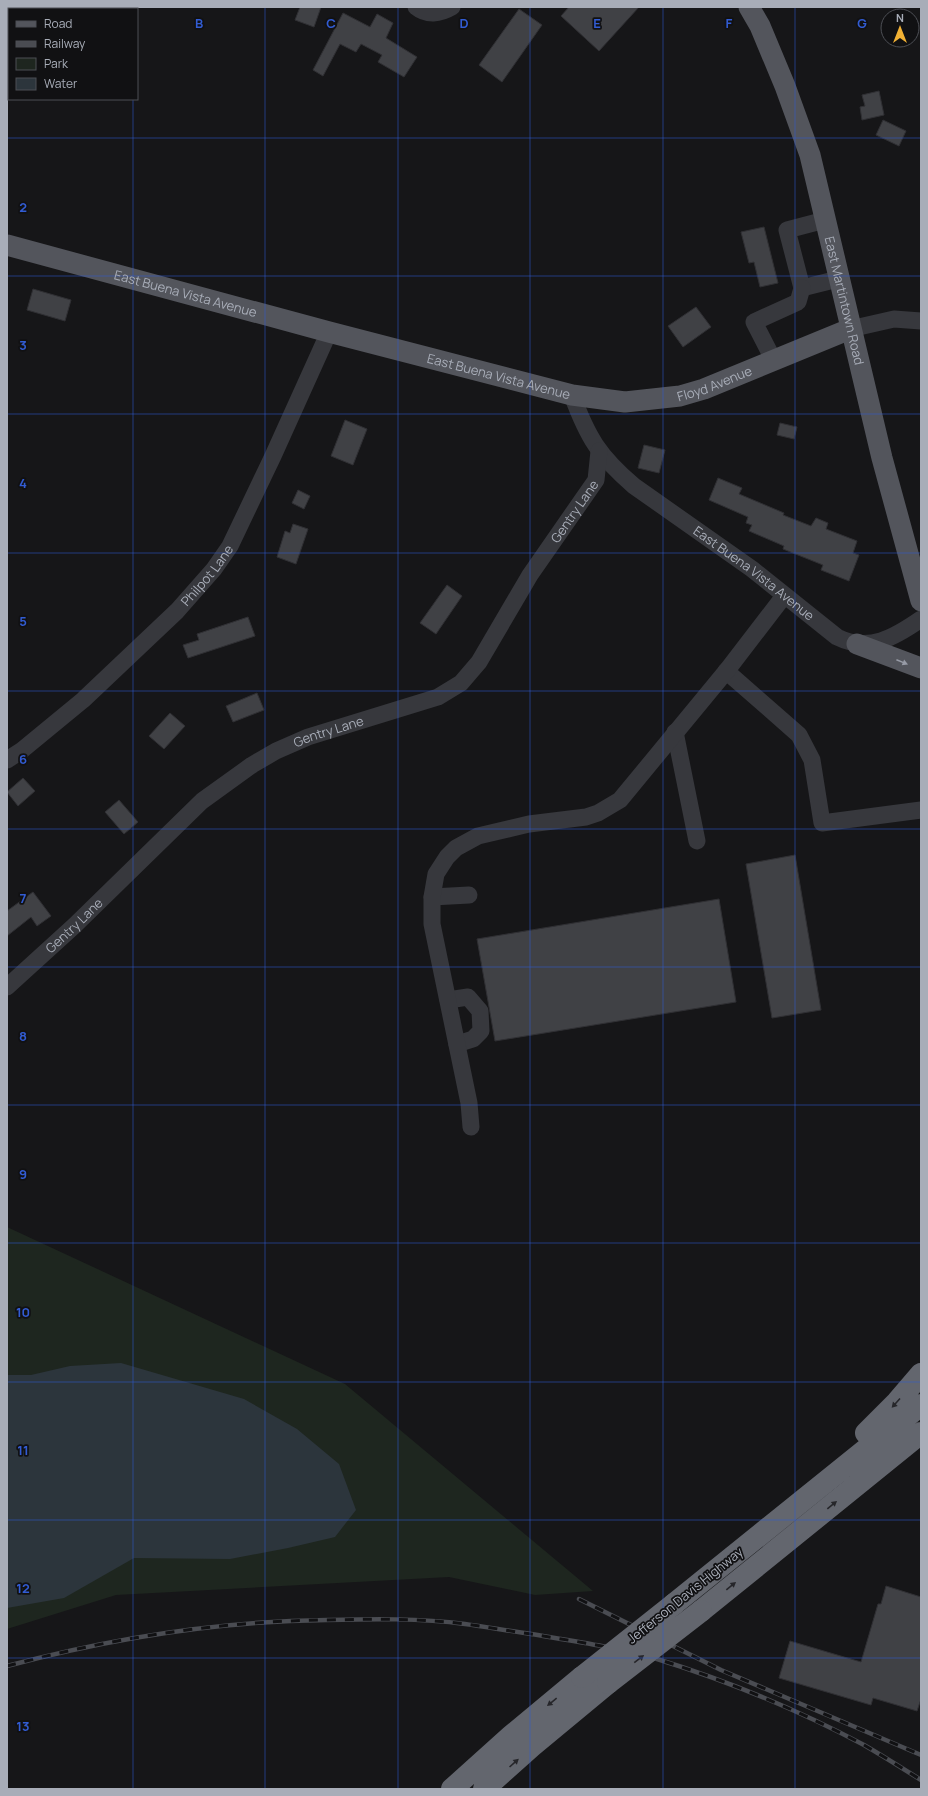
<svg xmlns="http://www.w3.org/2000/svg" width="928" height="1796" viewBox="0 0 928 1796" font-family="Manrope,sans-serif">
<rect width="100%" height="100%" fill="#161618"/>
<path fill="#1e261f" d="M7,1227l338,157 248,207 -58,4 -86,-18 -333,18 -109,34z"/>
<path fill="#2c353c" d="M121,1363l123,36 53,30 42,35 17,46 -21,27 -47,11 -58,11 -96,-1 -70,40 -57,10v-233h24l39,-9z"/>
<path fill="#404145" stroke="#303034" d="M300,7h21l-7,20 -19,-7z
M569,7h70l-40,44 -38,-35z
M519,9l23,16 -40,57 -23,-17z
M343,13l27,14 7,-13 16,9 -7,15 31,19 -13,20 -26,-15 4,-7 -21,-11 -5,8 -16,-8 -17,32 -10,-6z
M879,91l5,24 -22,5 -2,-13 5,-1 -3,-11z
M883,120l23,11 -7,15 -23,-11z
M764,227l14,56 -18,4 -6,-25 -5,1 -8,-31z
M33,289l38,11 -6,21 -38,-11z
M696,307l15,20 -28,20 -15,-21z
M345,420l22,9 -14,36 -22,-9z
M780,423l17,4 -3,12 -17,-4z
M644,445l21,5 -6,23 -21,-5z
M718,478l24,10 -3,6 45,19 -1,2 28,11 5,-8 12,5 -2,6 31,12 -4,12 6,2 -10,26 -28,-11 2,-5 -40,-16 1,-3 -35,-15 3,-6 -6,-2 2,-6 -39,-17z
M298,490l12,6 -6,13 -12,-6z
M293,524l15,5 -12,35 -19,-7 8,-26 5,2z
M447,585l15,11 -26,38 -16,-11z
M248,617l7,19 -67,22 -5,-13 16,-5 -2,-6z
M257,693l7,17 -31,12 -7,-16z
M170,713l15,13 -21,23 -15,-13z
M23,778l12,13 -17,15 -11,-14z
M119,800l19,22 -14,12 -19,-22z
M795,855l26,155 -49,8 -26,-154z
M33,892l18,24 -14,10 -6,-9 -24,19v-25z
M719,899l17,103 -241,39 -18,-102z
M886,1586l35,11v102l-4,12 -44,-13 -2,7 -92,-27 11,-37 71,21 17,-58h3z"/>
<g fill="none" stroke-linecap="round" stroke-linejoin="round">
<g stroke="#37383d" stroke-width="17">
<path d="M416,7c11,9 24,7 36,0"/>
<path d="M825,220l-38,10 15,58 36,-9"/>
<path d="M850,329l44,-10 27,2"/>
<path d="M774,361l-20,-39 44,-20 4,-14"/>
<path id="s1" d="M572,395c16,43 27,61 62,91l118,83 85,68c32,16 58,0 84,-18"/>
<path d="M726,671l73,64 13,25 10,63 99,-13"/>
<path d="M675,732l22,109"/>
<path id="s2" d="M7,760l14,-9 62,-51 94,-89 37,-42 16,-23 43,-90 56,-124"/>
<path d="M432,897l37,-2"/>
<path id="s3" d="M7,987l67,-61 128,-125 50,-36 24,-14 32,-14 130,-40 23,-14 18,-21 51,-87 66,-95 3,-29"/>
<path d="M448,1000l20,-3 12,14 1,20 -8,8 -16,5"/>
<path d="M471,1127l-2,-24 -37,-179v-27l4,-23 11,-17 9,-9 22,-12 51,-12 57,-7 12,-4 22,-13 108,-131 56,-73"/>
</g>
<g stroke="#53555c" stroke-width="21">
<path id="s4" d="M749,7l11,19 25,60 25,69 72,303 39,143"/>
<path id="s5" d="M7,245l322,87 243,63 53,7 55,-6 24,-7 146,-60"/>
<path d="M857,644l64,24"/>
</g>
<path stroke="#63666e" stroke-width="22" d="M866,1433l31,-31 24,-28
M674,1604l247,-199
M701,1611l220,-178
M452,1789l59,-53 71,-59
M484,1789l48,-43 76,-63"/>
<g stroke="#4a4c52" stroke-width="4.5">
<path id="rail" d="M579,1599l142,71 200,85
M7,1666c105,-28 212,-45 320,-46 46,-1 92,-2 138,4 22,3 44,7 66,10 42,7 85,13 126,25 71,22 141,51 207,86 19,11 38,23 57,35"/>
</g>
<use href="#rail" stroke="#111113" stroke-width="3" stroke-dasharray="9" stroke-linecap="butt"/>
<path stroke="#63666e" stroke-width="22" d="M582,1677l92,-73
M608,1683l93,-72"/>
</g>
<defs><path id="oneway-solid" d="M-6-.8H1V-3.2L6.5 0L1 3.2V.8H-6Z"/></defs>
<use fill="#979ba6" href="#oneway-solid" transform="translate(902 662) rotate(22)"/>
<g fill="#26262a">
<use href="#oneway-solid" transform="translate(896 1403) rotate(132)"/>
<use href="#oneway-solid" transform="translate(832 1505) rotate(-39)"/>
<use href="#oneway-solid" transform="translate(731 1586) rotate(-39)"/>
<use href="#oneway-solid" transform="translate(639 1659) rotate(-38)"/>
<use href="#oneway-solid" transform="translate(552 1702) rotate(141)"/>
<use href="#oneway-solid" transform="translate(514 1763) rotate(-42)"/>
</g>
<path fill="none" stroke="#325cd3" stroke-width="1" stroke-opacity="0.55" d="M133,7v2M265,7v1782M398,7v1782M530,7v1782M663,7v1782M795,7v1782M133,99v1690M7,138h914M7,276h914M7,414h914M7,553h914M7,691h914M7,829h914M7,967h914M7,1105h914M7,1243h914M7,1382h914M7,1520h914M7,1658h914"/>
<g text-anchor="middle" stroke-width="3.5" stroke-linejoin="round" paint-order="stroke">
<g font-size="13" fill="#a8adb8" stroke="#111113">
<text dy="5" stroke="none"><textPath href="#s5" startOffset="185">East Buena Vista Avenue</textPath></text>
<text dy="5" stroke="none"><textPath href="#s4" startOffset="310">East Martintown Road</textPath></text>
<text dy="5" stroke="none"><textPath href="#s5" startOffset="509">East Buena Vista Avenue</textPath></text>
<text dy="5" stroke="none"><textPath href="#s5" startOffset="730">Floyd Avenue</textPath></text>
<text dy="5" stroke="none"><textPath href="#s3" startOffset="763">Gentry Lane</textPath></text>
<text dy="5" stroke="none"><textPath href="#s1" startOffset="260">East Buena Vista Avenue</textPath></text>
<text dy="5" stroke="none"><textPath href="#s2" startOffset="273">Philpot Lane</textPath></text>
<text dy="5" stroke="none"><textPath href="#s3" startOffset="415">Gentry Lane</textPath></text>
<text dy="5" stroke="none"><textPath href="#s3" startOffset="91">Gentry Lane</textPath></text>
<text transform="translate(685 1595) rotate(-39)" y="5">Jefferson Davis Highway</text>
</g>
</g>
<g font-size="13" text-anchor="middle" font-weight="bold" fill="#325cd3" stroke="#111113" stroke-width="3.5" stroke-linejoin="round" paint-order="stroke">
<text x="199" y="28">B</text>
<text x="331" y="28">C</text>
<text x="464" y="28">D</text>
<text x="597" y="28">E</text>
<text x="729" y="28">F</text>
<text x="862" y="28">G</text>
<text x="23" y="212">2</text>
<text x="23" y="350">3</text>
<text x="23" y="488">4</text>
<text x="23" y="626">5</text>
<text x="23" y="764">6</text>
<text x="23" y="903">7</text>
<text x="23" y="1041">8</text>
<text x="23" y="1179">9</text>
<text x="23" y="1317">10</text>
<text x="23" y="1455">11</text>
<text x="23" y="1593">12</text>
<text x="23" y="1731">13</text>
</g>
<rect width="928" height="1796" fill="none" stroke="#a8adb8" stroke-width="16"/>
<rect x="8" y="8" width="130" height="92" fill="#111113" stroke="#4d4f55"/>
<rect x="16" y="21" width="20" height="6" fill="#53555c" stroke="#4d4f55"/>
<text x="44" y="28" font-size="12" fill="#a8adb8">Road</text>
<rect x="16" y="41" width="20" height="6" fill="#4a4c52" stroke="#4d4f55"/>
<text x="44" y="48" font-size="12" fill="#a8adb8">Railway</text>
<rect x="16" y="58" width="20" height="12" fill="#1e261f" stroke="#4d4f55"/>
<text x="44" y="68" font-size="12" fill="#a8adb8">Park</text>
<rect x="16" y="78" width="20" height="12" fill="#2c353c" stroke="#4d4f55"/>
<text x="44" y="88" font-size="12" fill="#a8adb8">Water</text>
<g transform="translate(900 28)"><circle r="19" fill="#111113" stroke="#4d4f55"/>
<path d="M0-3L7 15L0 10L-7 15Z" fill="#f2b134"/>
<text y="-6" font-size="11" font-weight="bold" text-anchor="middle" fill="#a8adb8">N</text>
</g>
</svg>
